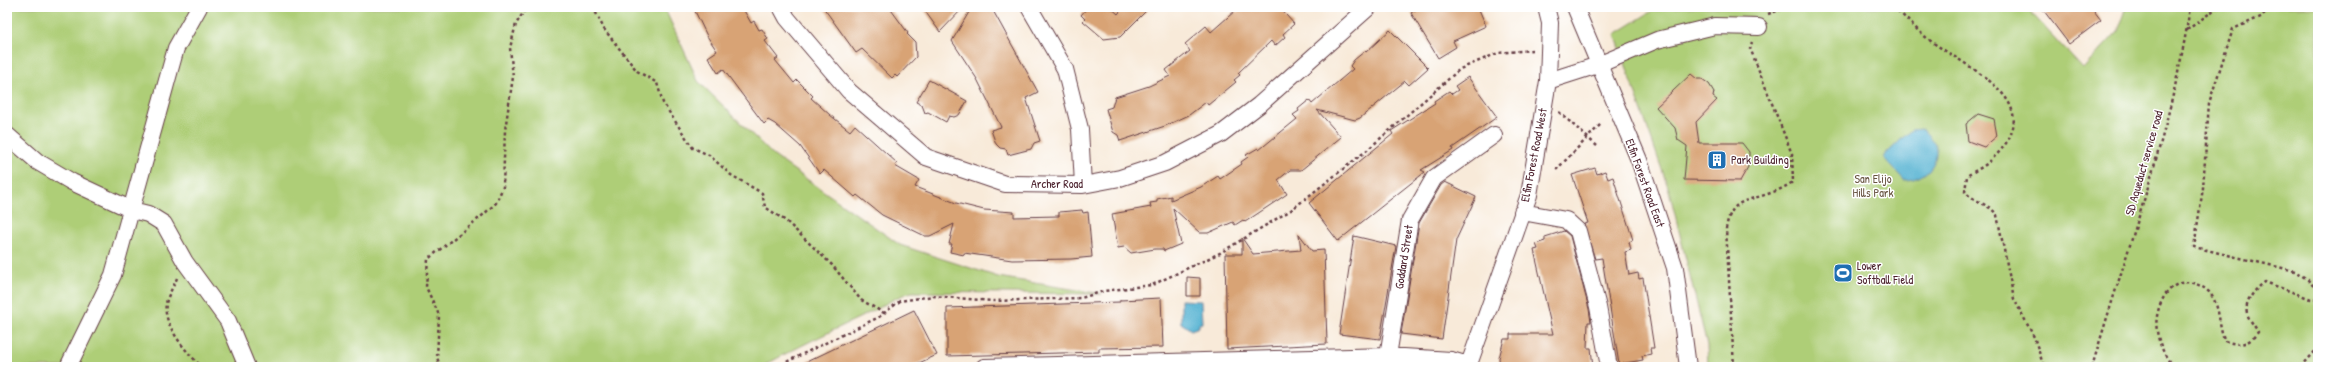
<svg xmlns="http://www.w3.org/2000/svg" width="2325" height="374" viewBox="0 0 2325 374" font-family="'Patrick Hand',sans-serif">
<rect width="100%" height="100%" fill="#fff"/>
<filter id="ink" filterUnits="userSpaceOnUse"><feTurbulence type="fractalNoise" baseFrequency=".025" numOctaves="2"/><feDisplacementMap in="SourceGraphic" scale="8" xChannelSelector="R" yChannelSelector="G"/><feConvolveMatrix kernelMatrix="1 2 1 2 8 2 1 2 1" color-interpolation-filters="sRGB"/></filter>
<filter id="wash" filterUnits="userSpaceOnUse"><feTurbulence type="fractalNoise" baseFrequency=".012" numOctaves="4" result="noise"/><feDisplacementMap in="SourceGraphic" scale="16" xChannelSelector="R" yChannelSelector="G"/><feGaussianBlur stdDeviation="0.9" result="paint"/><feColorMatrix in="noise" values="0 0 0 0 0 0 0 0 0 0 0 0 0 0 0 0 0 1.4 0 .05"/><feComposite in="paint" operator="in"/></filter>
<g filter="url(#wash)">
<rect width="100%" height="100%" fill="#f8ead9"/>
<path fill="#aece77" stroke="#7c7651" d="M7,7h657l34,74 76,75 126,89 98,32 104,17 -190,-2c-18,5 -30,15 -47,23 -35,17 -70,33 -104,52h-754z
M1683,7h343l57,62 35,-38 9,-24h191v360h-610l-1,-22 -38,-155 -54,-156 37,-23z"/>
<path fill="#54b2d2" stroke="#4f687e" d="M1921,129c28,16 14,51 -17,51l-21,-23 28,-27z
M1181,300l20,1 1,22 -3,1v3l-8,3 -10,-7z"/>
<g id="blocks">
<path fill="#d8a374" d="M693,7h49l9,16 3,-2 5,9 3,-1 6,10 -3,2 13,17 -3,2 19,23 3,-3 16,16 -2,2 19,17 20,16 5,-6 42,38 -2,3 24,14 -4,7 41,16 28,7 30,2v5l45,-1v-4l23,-2 1,3 5,-1 4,45 -21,2 -59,1 -48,-7v2l-14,-3 2,-8h-3l5,-20 -24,12h-5l-43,-21 -25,-20 -2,2 -31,-27 -4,4 -20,-28 -25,-22 -7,-4 -4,4 -41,-55 -5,4 -10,-16 9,-6 -10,-15z
M823,7h66l19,26 -1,1 8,8 1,15 -19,20 -2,-2 -3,3 -30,-29 -6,4z
M922,7h42l-24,25z
M972,7h19l47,85 -12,6 14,43 -6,2 -3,6 -23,6 -2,-6 -6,-1 -4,-4 -5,-14 10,-3 -24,-48 -25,-38z
M1088,7h22l8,7 6,-7h26l-30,30 -16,2 -21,-18 2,-2 -4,-4z
M1243,7h36l15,17 -11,10 2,3 -10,9 -4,-5 -33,32 2,2 -6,5 2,2 -28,23 -2,-3 -17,13 -24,11 -45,15 -2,-6 -5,-3 -7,-23 6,-2 3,-10 34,-11 21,-10 -4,-6 24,-19 -5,-7 21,-18 5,6 25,-22 1,2z
M1420,7h58l8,19 -33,15 3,6 -18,11 -27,-45z
M2041,7h50l10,13 -32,24z
M1390,30l38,38 -19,17 -4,-4 -45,37 -5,2 -38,-10 24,27 -40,33h-11l-12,10 9,14 -42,28 -2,-2 -8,5 -2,-3 -25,11h-8l-27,-25 8,36 -17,7 -1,-2h-8l-24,4 -7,-6 -6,1 -6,-34 39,-7 -1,-4 7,-1v-3l14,-3v4l30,-13 17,-11 2,3 22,-15 -1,-2 7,-5 -2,-2 12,-7 1,2 38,-31 -4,-4 6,-4 -1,-2 11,-9 3,4 41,-35 -3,-3 4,-6 11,-9 1,1z
M1691,74l6,5h5l7,5 5,8 -1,5 4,3 -21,22 3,21h43l7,9v5l-1,10 -8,14 -56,-1 3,-34 -9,-6 -3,-12 -19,-21z
M1468,77l29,40 -45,31 1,2 -32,20 4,2 -87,69 -29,-38 84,-69 -2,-3 44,-28 -1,-2 15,-10 3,3 6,-4 -3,-4z
M929,80l38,21 -8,14 -5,2 -5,-1 -3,6 -18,-10 -3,1 -3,-8 -6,-3z
M1978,114l16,5 3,17 -13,11 -16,-6 -2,-17z
M1595,168l2,6 8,-3 3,8 5,-2 20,63 -4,2 2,8 -6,2 4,23 9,-2 1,6 4,-1 11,70h-4l1,6 -9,2 1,4 -24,4 -17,-106 -7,1 -11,-35 4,-1 -16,-48z
M1445,182l31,15 -20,43 -14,99 -41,-5 18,-111 22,-38z
M1564,231l6,5 19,73 2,13h-3l-1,26h4l2,19h-93l-1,-9 5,-19h6v-5h43l-19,-84 4,-1 -2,-5 9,-3v-4z
M1299,234l13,17 12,-1 3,94 -100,5 -2,-95h17v-16l11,16 48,-4z
M1354,236l42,10 -16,93 -41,-5z
M1187,277l13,1v18h-13z
M1161,298l2,49 -64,1v4l-152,4v-48l173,-6v-2z
M914,310l23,45 -27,12h-114z"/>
</g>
</g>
<g filter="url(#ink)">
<use href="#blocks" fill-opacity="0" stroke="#643d45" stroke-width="1"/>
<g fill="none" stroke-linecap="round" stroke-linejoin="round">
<g stroke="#643d45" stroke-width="18">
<path id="minor" d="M781,7l6,11 62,73 77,66 79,27 78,1 37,-7 45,-15 56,-29 38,-29 110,-98
M1029,7l36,62 15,60 3,56
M1575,7l64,153 36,108 13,99
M1548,81l50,-16 59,-25 58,-14 44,1
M7,135l31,27 34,20 60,28 16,4 16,10 21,38 43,59 19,46
M1522,212l44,8 12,11 20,76 11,60
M68,367l45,-92 63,-227 23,-41
M984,367l404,-11 63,4 17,5
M1383,367l5,-11 22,-136 24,-42 60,-43
M1468,367l61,-172 19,-114 2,-58 -4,-16"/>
</g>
<path stroke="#643d45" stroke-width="2.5" stroke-dasharray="3 3" stroke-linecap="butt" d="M593,7l11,22 33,42 20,12 6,20 30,45 16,7 22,20 31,18 3,14 21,14 46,44 29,35 23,13
M1894,7c13,12 26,27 41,37 40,28 118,61 55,117 -6,6 -16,10 -23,15l-2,16c10,10 24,12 32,23l17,84 20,38 10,30
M2267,7l-4,9 -30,13 -24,74 -6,85 -9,59 101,24 13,9 10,11
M1768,14l21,-7
M2187,30l31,-23
M1559,112l38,34
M1556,170l45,-46
M177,278c-3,8 -10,18 -11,26 -4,21 22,50 36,63
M441,367l-4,-9 2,-43 -13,-28 2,-28 55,-44 13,-12 7,-16 2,-57 8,-53 -3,-29 6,-24 11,-17
M776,367l103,-50 21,-16 33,-5 61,5 87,-3 23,-7 48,-6 68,-32 71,-43 75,-59 94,-82 38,-16 35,-3
M1734,367l-8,-138c5,-33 23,-27 47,-37 7,-2 13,-6 20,-10l-1,-28 -42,-106 2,-6
M2092,367c35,-119 80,-236 98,-360
M2173,367c-8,-11 -14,-22 -16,-36 -4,-22 12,-57 39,-47 5,2 9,4 13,8 12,14 9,34 16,49 14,5 24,4 33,-9 -3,-6 -8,-11 -10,-16 -6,-13 8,-28 17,-34l46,17 7,1
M2301,367l17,-19"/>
<use href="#minor" stroke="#fff" stroke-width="16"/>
</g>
</g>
<defs>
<g id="building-square" transform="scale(1)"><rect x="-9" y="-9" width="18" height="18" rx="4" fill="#1f6fb2" stroke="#fff"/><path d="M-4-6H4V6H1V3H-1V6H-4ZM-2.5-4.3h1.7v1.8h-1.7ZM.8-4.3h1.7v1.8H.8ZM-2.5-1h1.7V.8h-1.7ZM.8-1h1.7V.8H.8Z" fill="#fff"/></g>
<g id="stadium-square" transform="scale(1)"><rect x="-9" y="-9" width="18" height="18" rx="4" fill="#1f6fb2" stroke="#fff"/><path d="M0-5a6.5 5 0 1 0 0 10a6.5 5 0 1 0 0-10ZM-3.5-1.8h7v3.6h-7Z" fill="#fff"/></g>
</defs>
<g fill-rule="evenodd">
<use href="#building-square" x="1717" y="160"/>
<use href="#stadium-square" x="1843" y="273"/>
</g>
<g text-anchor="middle" stroke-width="3" stroke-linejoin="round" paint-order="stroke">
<g font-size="12" fill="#4a1f2b" stroke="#fff">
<text transform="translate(1534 155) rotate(-79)" y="4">Elfin Forest Road West</text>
<text transform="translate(2144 163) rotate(-74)" y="4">SD Aqueduct service road</text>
<text transform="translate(1645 183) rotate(70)" y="4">Elfin Forest Road East</text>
<text x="1057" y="188">Archer Road</text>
<text transform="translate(1404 257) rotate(-81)" y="4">Goddard Street</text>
</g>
<g font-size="12" fill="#4a1f2b" stroke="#fff" text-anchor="start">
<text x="1731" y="164">Park Building</text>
<text x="1857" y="270">Lower<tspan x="1857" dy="14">Softball Field</tspan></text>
</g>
<g font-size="12" fill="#685442" stroke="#fff">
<text x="1873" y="183">San Elijo<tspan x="1873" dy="14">Hills Park</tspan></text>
</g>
</g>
<rect width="2325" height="374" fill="none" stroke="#fff" stroke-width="24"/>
</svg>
